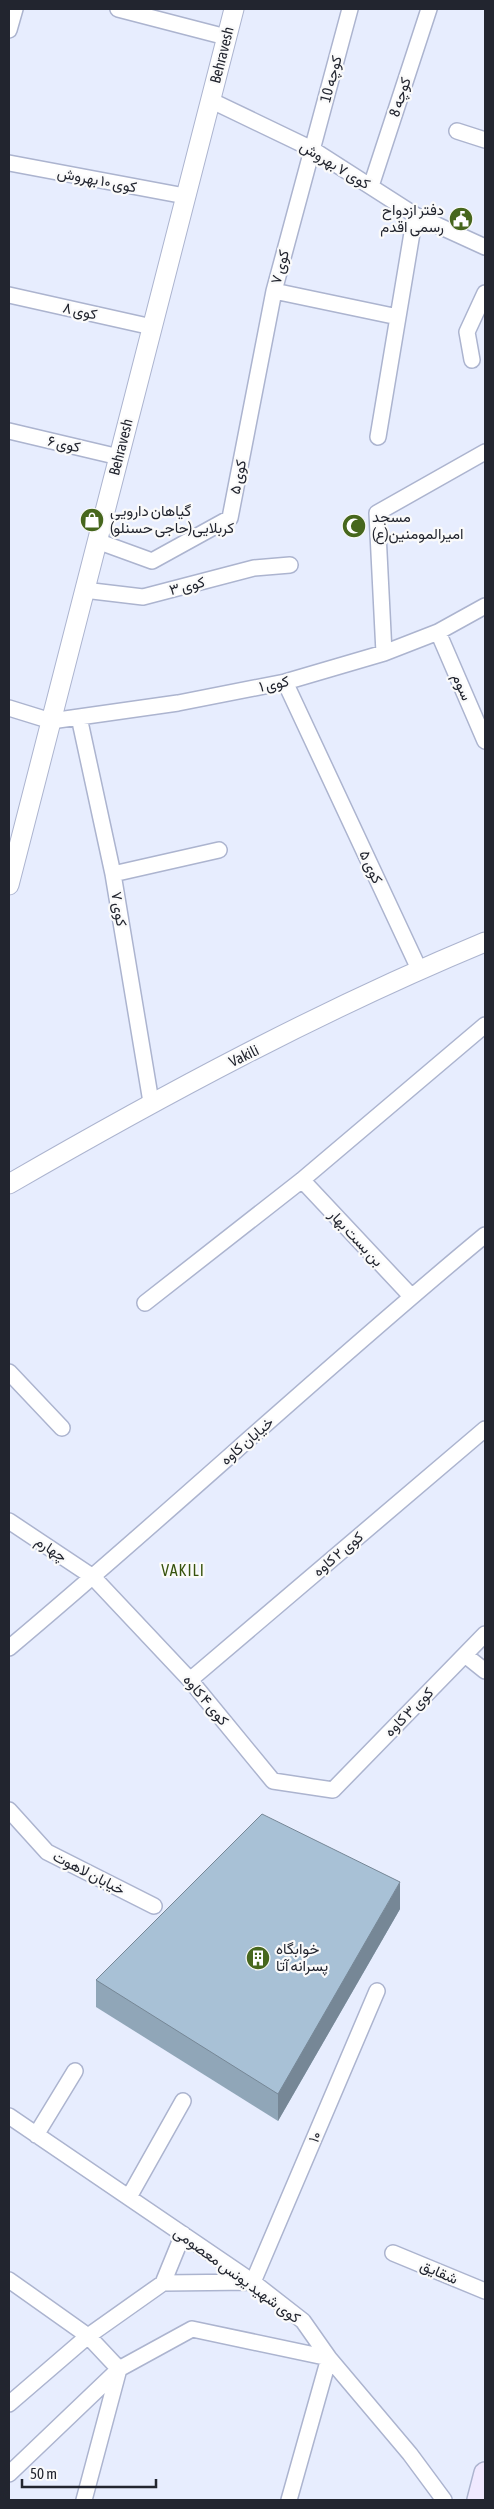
<svg xmlns="http://www.w3.org/2000/svg" width="494" height="2509" viewBox="0 0 494 2509" font-family="'Asap Condensed',Vazirmatn,sans-serif">
<rect width="100%" height="100%" fill="#e7edfe"/>
<g fill="none" stroke-linecap="round" stroke-linejoin="round">
<g stroke="#acb4cf" stroke-width="18">
<path id="minor" d="M118,9l108,28
M350,9l-76,282 124,26
M9,30l6,-21
M210,100l102,49 103,66 70,32
M457,131l28,9
M9,163l176,33
M371,186l58,-177
M9,295l143,32
M472,360l-5,-28 18,-39
M9,431l110,26
M378,437l37,-222
M97,541l55,20 78,-43 44,-227
M84,590l59,7 111,-29 36,-3
M438,632l47,109
M384,653l-7,-140 108,-61
M285,682l134,287
M9,708l42,13 127,-18 107,-21 99,-29 54,-21 47,-26
M79,717l34,157 38,228
M113,874l106,-24
M302,1180l109,116
M145,1303l157,-123 183,-155
M9,1372l53,56
M9,1521l84,56 97,103 83,101 60,9 152,-156
M9,1648c161,-135 314,-279 476,-413
M465,1655l20,16
M190,1680l295,-251
M9,1810l38,42 107,54
M9,2116l244,166 50,39 26,37 81,96 34,46
M36,2135l39,-64
M129,2197l54,-96
M393,2253l92,38
M9,2280l79,56 31,33 -110,105
M163,2283l90,-1 124,-291
M9,2404l79,-68 75,-53 20,-49
M84,2500l35,-131 73,-40 137,29 -40,142"/>
</g>
<g stroke="#acb4cf" stroke-width="21">
<path id="tertiary" d="M9,885l225,-876
M9,1184c154,-89 312,-174 476,-242"/>
</g>
<g stroke="#acb4cf" stroke-width="24">
<path id="secondary" d="M478,2500l7,-27"/>
</g>
<use href="#minor" stroke="#fff" stroke-width="15"/>
<use href="#tertiary" stroke="#fff" stroke-width="19"/>
<use href="#secondary" stroke="#f0e9ff" stroke-width="21"/>
</g>
<path fill="#90a6b8" d="M400,1909l-122,212 -182,-114v-27z"/>
<path fill="#768796" d="M400,1882v27l-122,212v-27z"/>
<path fill="#a8c1d6" stroke="#768796" d="M262,1814l138,68 -122,212 -182,-114z"/>
<defs>
<g id="civic-disc" transform="scale(1.25)"><circle r="9.5" fill="#47671d" stroke="#fafafa"/><path d="M-.6-6.5H3V-4.5H.6V-3L4-1V1h2V6H-6V1h2V-1L-.6-3ZM-1.2 2.5V6h2.4V2.5Z" fill="#fff"/></g>
<g id="shop-disc" transform="scale(1.25)"><circle r="9.5" fill="#47671d" stroke="#fafafa"/><path d="M-5-2.5h2.3a2.7 3.5 0 0 1 5.4 0H5L5.5 6h-11ZM-1.5-2.5h3a1.5 2.3 0 0 0-3 0Z" fill="#fff"/></g>
<g id="mosque-disc" transform="scale(1.25)"><circle r="9.5" fill="#47671d" stroke="#fafafa"/><path d="M3.5-4.9A6 6 0 1 0 3.5 4.9A5 5 0 1 1 3.5-4.9Z" fill="#fff"/></g>
<g id="building-disc" transform="scale(1.25)"><circle r="9.5" fill="#47671d" stroke="#fafafa"/><path d="M-4-6H4V6H1V3H-1V6H-4ZM-2.5-4.3h1.7v1.8h-1.7ZM.8-4.3h1.7v1.8H.8ZM-2.5-1h1.7V.8h-1.7ZM.8-1h1.7V.8H.8Z" fill="#fff"/></g>
</defs>
<g fill-rule="evenodd">
<use href="#civic-disc" x="461" y="219"/>
<use href="#shop-disc" x="92" y="520"/>
<use href="#mosque-disc" x="354" y="526"/>
<use href="#building-disc" x="258" y="1958"/>
</g>
<g text-anchor="middle" stroke-width="4.5" stroke-linejoin="round" paint-order="stroke">
<g font-size="15" fill="#22252f" stroke="#fafafa">
<text transform="translate(222 55) rotate(-76)" y="5">Behravesh</text>
<text transform="translate(331 79) rotate(-75)" y="5">کوچه 10</text>
<text transform="translate(400 97) rotate(-72)" y="5">کوچه 8</text>
<text transform="translate(335 165) rotate(31)" y="5">کوی ۷ بهروش</text>
<text transform="translate(97 180) rotate(11)" y="5">کوی ۱۰ بهروش</text>
<text transform="translate(280 267) rotate(-75)" y="5">کوی ۷</text>
<text transform="translate(80 311) rotate(13)" y="5">کوی ۸</text>
<text transform="translate(64 444) rotate(13)" y="5">کوی ۶</text>
<text transform="translate(121 447) rotate(-76)" y="5">Behravesh</text>
<text transform="translate(238 477) rotate(-79)" y="5">کوی ۵</text>
<text transform="translate(187 586) rotate(-14)" y="5">کوی ۳</text>
<text transform="translate(274 684) rotate(-12)" y="5">کوی ۱</text>
<text transform="translate(462 687) rotate(67)" y="5">سوم</text>
<text transform="translate(371 867) rotate(65)" y="5">کوی ۵</text>
<text transform="translate(119 909) rotate(81)" y="5">کوی ۷</text>
<text transform="translate(244 1056) rotate(-26)" y="5">Vakili</text>
<text transform="translate(356 1238) rotate(47)" y="5">بن بست بهار</text>
<text transform="translate(247 1441) rotate(-41)" y="5">خیابان کاوه</text>
<text transform="translate(51 1549) rotate(33)" y="5">چهارم</text>
<text transform="translate(338 1554) rotate(-40)" y="5">کوی ۲ کاوه</text>
<text transform="translate(206 1700) rotate(50)" y="5">کوی ۴ کاوه</text>
<text transform="translate(409 1712) rotate(-45)" y="5">کوی ۳ کاوه</text>
<text transform="translate(89 1873) rotate(27)" y="5">خیابان لاهوت</text>
<text transform="translate(315 2137) rotate(-67)" y="5">۱۰</text>
<text transform="translate(439 2272) rotate(23)" y="5">شقایق</text>
<text transform="translate(237 2275) rotate(36)" y="5">کوی شهید یونس معصومی</text>
</g>
<g font-size="15" fill="#22252f" stroke="#fafafa" text-anchor="start">
<text x="444" y="215" text-anchor="end">دفتر ازدواح<tspan x="444" dy="17">رسمی اقدم</tspan></text>
<text x="110" y="516">گیاهان دارویی<tspan x="110" dy="17">کربلایی(حاجی حسنلو)</tspan></text>
<text x="372" y="522">مسجد<tspan x="372" dy="17">امیرالمومنین(ع)</tspan></text>
<text x="276" y="1954">خوابگاه<tspan x="276" dy="17">پسرانه آتا</tspan></text>
</g>
<g font-size="16" letter-spacing="1" fill="#37530d" stroke="#fafafa">
<text x="183" y="1576">VAKILI</text>
</g>
</g>
<rect width="494" height="2509" fill="none" stroke="#22252f" stroke-width="20"/>
<path d="M22 2479v8h134v-8" fill="none" stroke="#22252f" stroke-width="2.5"/>
<text x="30" y="2479" font-size="15" fill="#22252f" stroke="#fafafa" stroke-width="4" paint-order="stroke">50 m</text>
</svg>
